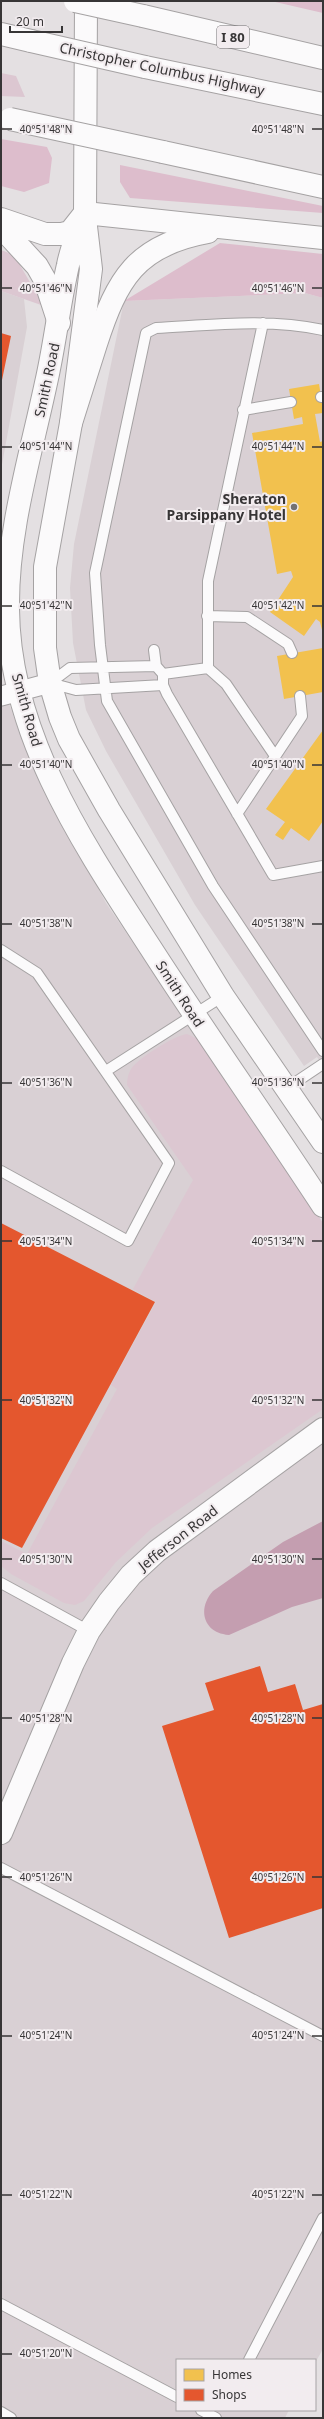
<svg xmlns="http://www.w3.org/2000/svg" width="324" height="2419" viewBox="0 0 324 2419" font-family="'Noto Sans',sans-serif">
<rect width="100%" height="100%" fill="#e4e0e2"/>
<path fill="#d9d0d4" d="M1,291l23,8 3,28 -26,143z
M305,293l18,5v768l-6,-9 -13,9 -109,-161 -89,-154 -20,-41 -13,-67 -3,-55 4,-44 50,-243z
M1,681l16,45 29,63 60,114 217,320v1126l-8,14v-3h-138v50h112l-4,8h-284z"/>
<path fill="#dcc7d1" d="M1,73l15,3 9,21 -24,-1z
M1,250l13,5 30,51 -43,-15z
M187,1034l13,6 123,183v186l-171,119 -36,34 -32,39 -9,4 -11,-2 -53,-29 -10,-8v-25l26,13 90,-165 -6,-4 45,-83 -23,-13 60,-109 -66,-95c0,-6 1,-11 4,-16 6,-10 44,-34 56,-35z"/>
<path fill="#ddbdcc" d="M271,1h52v12z
M1,139l46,8 5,11 -3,25 -25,9 -23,-6z
M120,165l203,41v7l-193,-15 -10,-16z
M220,243l103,11v44l-18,-5 -181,8z"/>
<path fill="#c49eb0" d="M323,1521v77l-31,9 -63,28c-26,-2 -32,-26 -16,-44l70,-49z"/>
<path fill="#f2c14e" d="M319,384l4,25v4l-8,1 5,28 3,-1v193l-3,-12 -4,-3 -12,17 -34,-24 23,-35 -2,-6 -14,3 -25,-141 51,-9 -1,-7 -8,2 -5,-30z
M323,648v44l-39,7 -7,-43z
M323,730v91l-14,20 -18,-13 -8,12 -8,-5 10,-13 -19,-13z"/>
<path fill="#e4572e" d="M1,333l10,3 -9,44h-1z
M1,1223l154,79 -133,246 -21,-10z
M260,1666l8,26 27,-8 8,26 20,-6v204l-94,30 -67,-212 52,-16 -9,-27z"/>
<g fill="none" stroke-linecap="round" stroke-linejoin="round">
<g stroke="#a5a2a3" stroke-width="12">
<path id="lane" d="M263,323l-55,258v87l18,16 49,72
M323,330c-55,-12 -111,-5 -167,-2l-10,5 -51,240 5,72 7,56 106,185 110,165
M321,397h2
M243,410l48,-8
M207,616l40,1 41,27 4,9
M154,650l2,16 7,8v11l4,9 106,181 50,-9
M163,674l45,-6
M50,683l26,7 87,-5
M50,683l20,-15 86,-2
M237,814l65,-98 -2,-20
M1,950l36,23 132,190 -41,78 -127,-70
M106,1071l117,-75
M287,1088l36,-24
M1,1583l88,48
M1,1868l322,168
M1,2304l176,93
M249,2360l74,-142
M201,2410l15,8
M1,2412l10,6"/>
</g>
<g stroke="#a5a2a3" stroke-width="21">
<path id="street" d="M1,696l49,-13"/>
</g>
<g stroke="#a5a2a3" stroke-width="24">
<path id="secondary" d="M85,213c-6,17 -14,35 -17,52 -9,39 -13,79 -22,118 -16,75 -39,149 -38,226 1,126 76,236 142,338 56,87 116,172 173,259
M85,218l6,51 -20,154 -26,144v81l5,35 10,34 9,22 40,71 114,186 100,146
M1,1833l72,-170 16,-32 20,-29 22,-27 26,-24 166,-122"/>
</g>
<g stroke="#a5a2a3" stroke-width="24">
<path id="primary" d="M85,213l1,-212"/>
</g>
<g stroke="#a5a2a3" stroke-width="24">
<path id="highway" d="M143,16l180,42
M1,34l30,7
M145,67l178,37
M163,152l160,35
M1,219l44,15h17l8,-2 15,-19 238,25
M1,227l36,39 8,14 14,43
M71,423c8,-26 17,-53 25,-79 21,-65 40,-99 112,-112"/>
</g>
<use href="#lane" stroke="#fbfafb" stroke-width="10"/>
<use href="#street" stroke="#fbfafb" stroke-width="19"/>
<use href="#secondary" stroke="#fbfafb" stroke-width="22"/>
<use href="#primary" stroke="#fbfafb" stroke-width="22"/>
<use href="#highway" stroke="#fbfafb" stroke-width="22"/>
<g stroke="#a5a2a3" stroke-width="24" stroke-linecap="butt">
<path id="highway-bridge" d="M75,1l68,15
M31,41l114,26
M10,119l153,33"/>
</g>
<use href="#highway-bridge" stroke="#fbfafb" stroke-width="22"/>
</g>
<path fill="none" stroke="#373536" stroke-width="1.5" d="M2,129h10M312,129h10M2,288h10M312,288h10M2,447h10M312,447h10M2,606h10M312,606h10M2,765h10M312,765h10M2,924h10M312,924h10M2,1083h10M312,1083h10M2,1241h10M312,1241h10M2,1400h10M312,1400h10M2,1559h10M312,1559h10M2,1718h10M312,1718h10M2,1877h10M312,1877h10M2,2036h10M312,2036h10M2,2195h10M312,2195h10M2,2354h10"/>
<circle fill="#747172" stroke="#f2ecef" stroke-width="1.5" cx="294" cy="507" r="4"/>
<g text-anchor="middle" stroke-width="4" stroke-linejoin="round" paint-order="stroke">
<rect fill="#f2ecef" stroke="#6f6c6e" stroke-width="1" x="217" y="26" width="32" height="22" rx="3"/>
<g font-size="13" font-weight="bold" fill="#373536">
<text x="233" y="42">I 80</text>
</g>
<g font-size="14" fill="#373536" stroke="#f2ecef">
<text transform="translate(162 69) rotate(12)" y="5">Christopher Columbus Highway</text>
<text transform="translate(47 380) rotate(-78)" y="5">Smith Road</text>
<text transform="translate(27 710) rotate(74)" y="5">Smith Road</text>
<text transform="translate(180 994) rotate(57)" y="5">Smith Road</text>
<text transform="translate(178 1538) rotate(-38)" y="5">Jefferson Road</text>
</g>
<g font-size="14" font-weight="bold" fill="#373536" stroke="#f2ecef" text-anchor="end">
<text x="286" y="504">Sheraton<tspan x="286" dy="16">Parsippany Hotel</tspan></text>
</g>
</g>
<g font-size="10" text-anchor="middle" fill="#373536" stroke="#f2ecef" stroke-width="4" stroke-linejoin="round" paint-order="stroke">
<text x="46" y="133">40°51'48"N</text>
<text x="278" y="133">40°51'48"N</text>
<text x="46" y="292">40°51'46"N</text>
<text x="278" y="292">40°51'46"N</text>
<text x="46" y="450">40°51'44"N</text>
<text x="278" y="450">40°51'44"N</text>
<text x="46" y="609">40°51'42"N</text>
<text x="278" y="609">40°51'42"N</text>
<text x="46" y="768">40°51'40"N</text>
<text x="278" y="768">40°51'40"N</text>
<text x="46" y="927">40°51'38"N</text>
<text x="278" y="927">40°51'38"N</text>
<text x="46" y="1086">40°51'36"N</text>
<text x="278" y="1086">40°51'36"N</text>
<text x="46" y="1245">40°51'34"N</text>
<text x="278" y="1245">40°51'34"N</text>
<text x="46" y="1404">40°51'32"N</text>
<text x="278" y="1404">40°51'32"N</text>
<text x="46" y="1563">40°51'30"N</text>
<text x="278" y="1563">40°51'30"N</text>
<text x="46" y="1722">40°51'28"N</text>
<text x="278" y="1722">40°51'28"N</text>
<text x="46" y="1881">40°51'26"N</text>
<text x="278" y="1881">40°51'26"N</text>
<text x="46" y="2039">40°51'24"N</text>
<text x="278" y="2039">40°51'24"N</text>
<text x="46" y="2198">40°51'22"N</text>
<text x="278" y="2198">40°51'22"N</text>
<text x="46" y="2357">40°51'20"N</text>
</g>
<rect width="324" height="2419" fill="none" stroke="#373536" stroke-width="4"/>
<rect x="176" y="2359" width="140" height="52" fill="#f2ecef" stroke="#a7a3a5"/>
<rect x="184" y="2369" width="20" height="12" fill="#f2c14e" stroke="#a7a3a5"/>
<text x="212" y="2379" font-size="12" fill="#373536">Homes</text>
<rect x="184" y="2389" width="20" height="12" fill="#e4572e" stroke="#a7a3a5"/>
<text x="212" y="2399" font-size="12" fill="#373536">Shops</text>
<path d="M10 26v6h52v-6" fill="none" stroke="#373536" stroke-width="2"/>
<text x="16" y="26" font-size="12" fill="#373536" stroke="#f2ecef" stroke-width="3" paint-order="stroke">20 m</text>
</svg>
